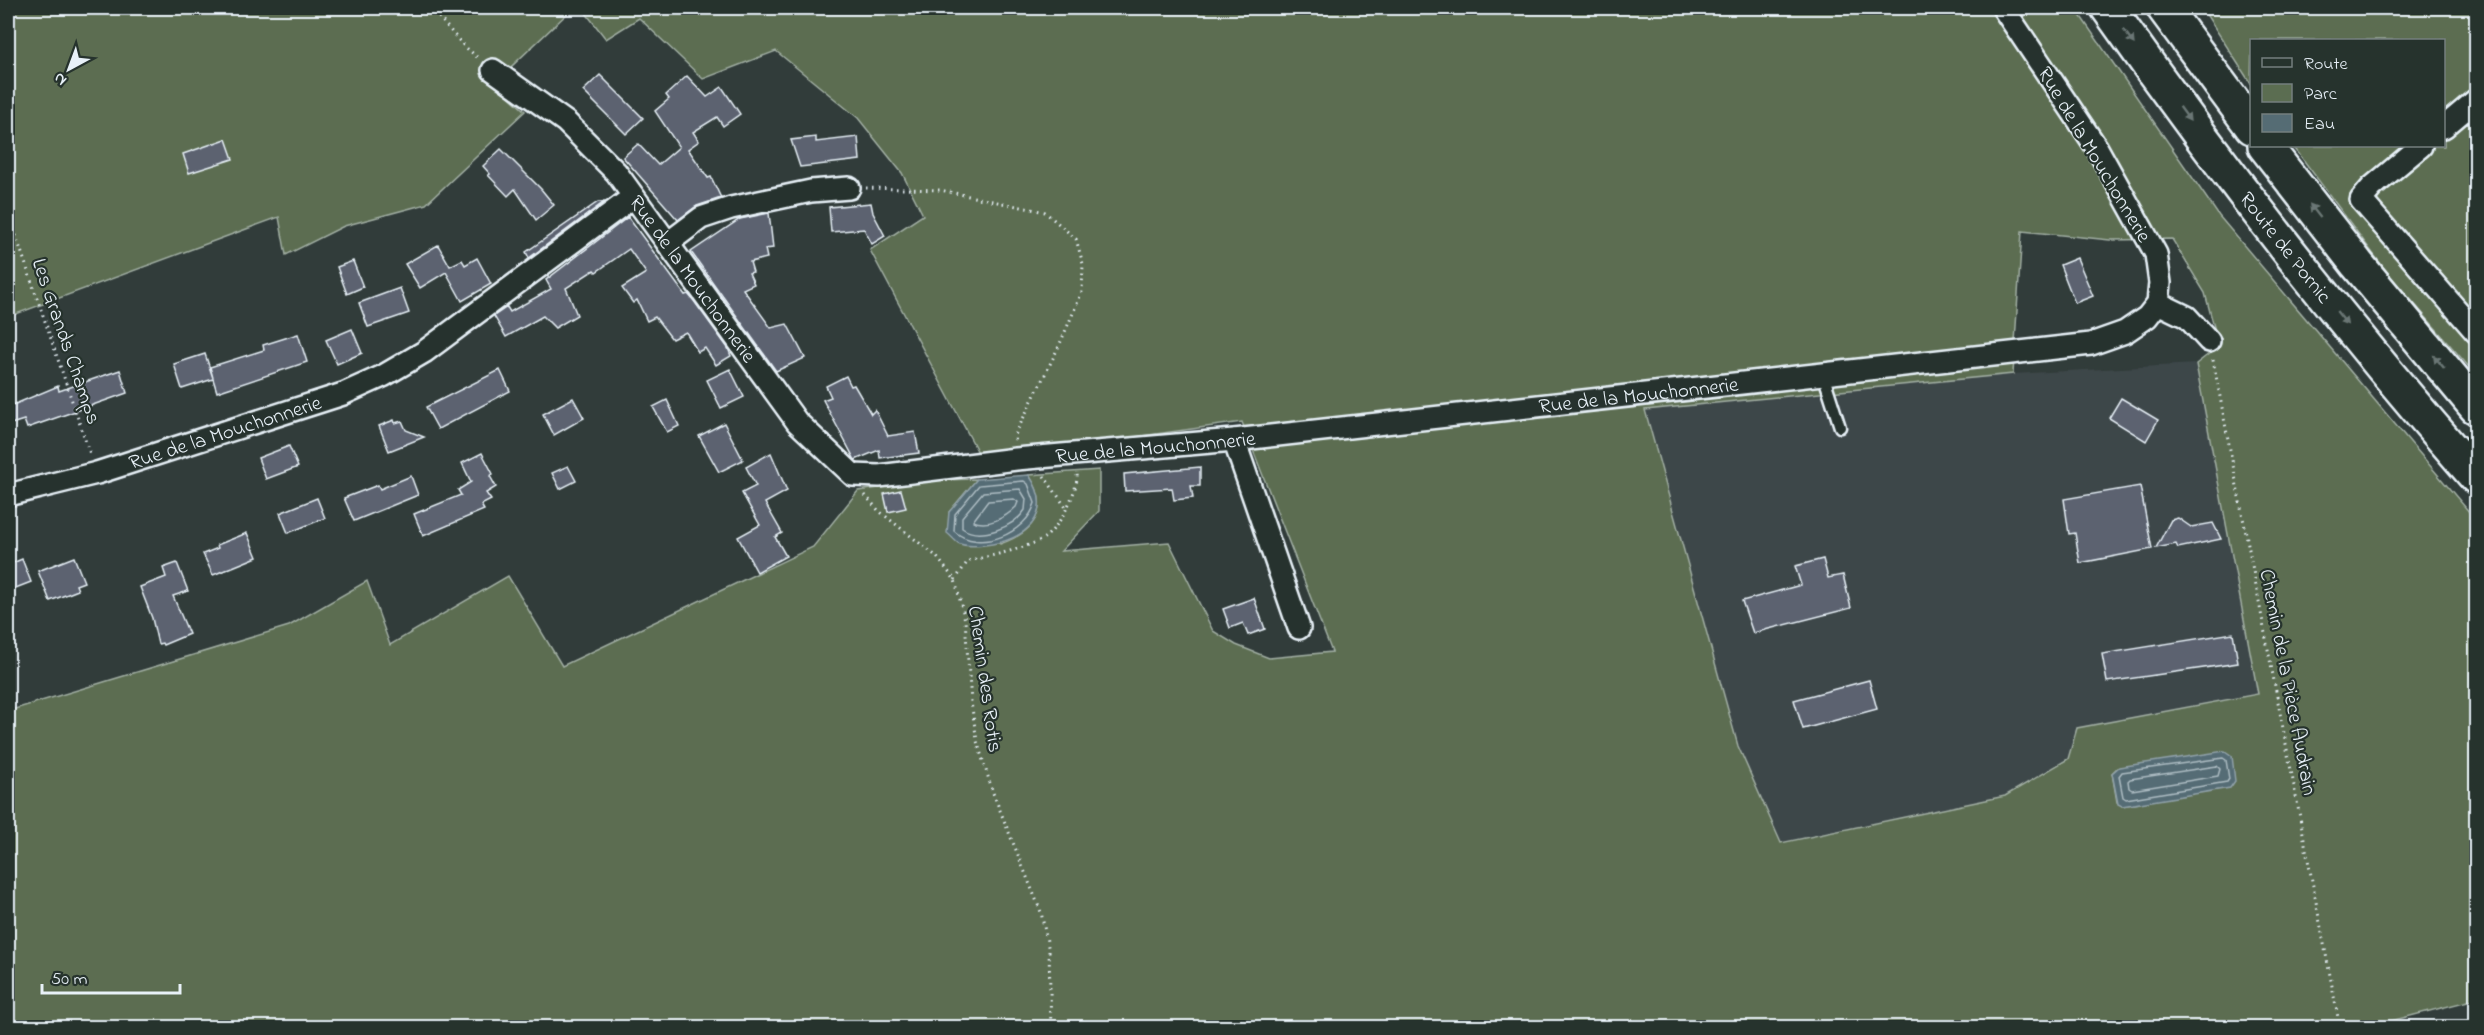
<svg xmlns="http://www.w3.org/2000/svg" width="2484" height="1035" font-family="'Indie Flower',sans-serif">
<rect width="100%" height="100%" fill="#313c3a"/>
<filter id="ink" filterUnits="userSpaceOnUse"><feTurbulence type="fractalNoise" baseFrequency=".0167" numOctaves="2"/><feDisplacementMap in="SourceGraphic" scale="12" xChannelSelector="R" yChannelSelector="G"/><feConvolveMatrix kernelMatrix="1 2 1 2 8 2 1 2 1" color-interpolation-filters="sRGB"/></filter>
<g filter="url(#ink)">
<polygon fill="#3e474a" points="2196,364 2258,694 2077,728 2068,759 2005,796 1781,843 1738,746 1645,409 2013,374"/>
<g fill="#5b6d51" stroke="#a2afa4" stroke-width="1.5" fill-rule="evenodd">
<polygon points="8,8 573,8 494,83 525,111 426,204 344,226 286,255 279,217 8,317"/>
<path d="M582,8H2075L2219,216L2476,520V999L2364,1028L8,1027V711L289,626L367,581L390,645L508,576L562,666L813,547L858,491L934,480L977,479L949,512L1000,544C1035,532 1051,508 1029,475L1099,470V511L1061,551L1169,542L1213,631L1236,645L1269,658L1332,652L1242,422L981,458L870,250L923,215L902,173L858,118L776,51L703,79L639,18L606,39ZM2022,231L2110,240L2172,239L2205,293L2219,346L2196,364L2258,694L2077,728L2068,759L2005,796L1781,843L1738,746L1645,410L2013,374ZM2117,768L2139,803L2122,806L2117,802L2112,773Z"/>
<polygon points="2202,8 2476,8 2476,375 2386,271 2293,146 2444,146 2444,40 2252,40 2251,84"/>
</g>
<g fill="#556c74" stroke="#90a1a9" stroke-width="1.5">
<path d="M1029,475C1056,515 1025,541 985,545C977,546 965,547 958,543C954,540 951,536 947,533L949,512L977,479Z"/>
<polygon points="2225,751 2232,756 2235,781 2230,788 2122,806 2118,804 2112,773 2119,767"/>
</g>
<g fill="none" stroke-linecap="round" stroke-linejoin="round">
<g stroke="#adbcc3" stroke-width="1.5">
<path d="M1024,481L1028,484L1035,503C1027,533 979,554 954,531L955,514L979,485Z"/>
<path d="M1020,489L1026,499L1025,510C1014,527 980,541 962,528V517L983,492Z"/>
<path d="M1014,499L1018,502L1016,507C1005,518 988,527 973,521L988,501Z"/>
<polygon points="2223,758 2226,760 2229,779 2227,782 2126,799 2123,797 2119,776 2122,772"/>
<polygon points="2217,766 2220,769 2218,776 2132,790 2129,788 2128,781 2130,779"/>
</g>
</g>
<g fill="#5b6270" stroke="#e8f1f8" stroke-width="1.5">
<polygon points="600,75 643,118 626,134 583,91"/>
<polygon points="687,76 707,97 722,87 740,114 723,126 717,117 693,132 699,141 688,149 708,178 711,177 721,198 697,206 678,220 623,157 638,144 658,165 679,147 655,111 669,99 666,95"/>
<polygon points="816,137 816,142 858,137 860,160 800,167 791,140"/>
<polygon points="226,139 233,159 189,173 183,154"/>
<polygon points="501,149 541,189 554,205 536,220 515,189 508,196 488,175 490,174 483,166"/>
<polygon points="598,202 604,202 529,258 526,252"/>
<polygon points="871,203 873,213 885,236 872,244 864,229 831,232 829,207"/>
<polygon points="769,213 773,248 765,249 767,258 750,262 753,272 749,273 754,284 743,289 771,328 787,324 805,358 776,371 691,252 740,219"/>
<polygon points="628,217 685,295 688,294 694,301 728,348 731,356 716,365 705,348 698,352 686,332 672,339 655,317 647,321 637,300 633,303 622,288 646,273 629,249 596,272 594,270 566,288 577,315 555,328 543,316 506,337 494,316 507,307 510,312 551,289 546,280"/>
<polygon points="438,245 450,266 462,260 465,265 477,258 491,284 462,301 446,272 420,288 405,264"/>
<polygon points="2077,258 2093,296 2075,303 2060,265"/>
<polygon points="353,261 363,287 347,294 337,267"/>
<polygon points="400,288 409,313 368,327 359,303"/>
<polygon points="352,329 362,353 337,364 326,340"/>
<polygon points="298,334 307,362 217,392 213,379 182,389 174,364 205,354 213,378 210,367 264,350 263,345"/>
<polygon points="730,369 744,397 721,408 707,380"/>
<polygon points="120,370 127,393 27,428 24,420 8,425 8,407 58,386 59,391"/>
<polygon points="500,370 510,391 438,429 426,407"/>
<polygon points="846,376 851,386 854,385 871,414 875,410 888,436 915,432 919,453 880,458 879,450 855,460 823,400 831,397 826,386"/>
<polygon points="573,398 584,418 554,435 543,414"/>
<polygon points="2121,398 2158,420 2146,441 2109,418"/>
<polygon points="667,400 679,426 667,432 653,407"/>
<polygon points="394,420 395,423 402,421 406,430 424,437 389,451 379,426"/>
<polygon points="724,423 743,460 719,472 699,436"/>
<polygon points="289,446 298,467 266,479 258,458"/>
<polygon points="482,453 493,474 490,476 496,487 486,493 491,500 481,505 484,510 423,536 414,514 461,495 458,490 471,482 462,463"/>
<polygon points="771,453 787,491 765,503 782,533 775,537 786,556 757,572 738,537 760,525 742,493 756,486 746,467"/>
<polygon points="568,466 576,481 560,489 552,473"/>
<polygon points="1200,467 1200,486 1191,486 1193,498 1174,500 1172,488 1125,491 1124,474"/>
<polygon points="411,476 418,495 354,521 344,498 378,485 380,489"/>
<polygon points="2140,486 2152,549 2080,563 2075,533 2069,534 2064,499"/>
<polygon points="901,490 906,508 888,512 884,494"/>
<polygon points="317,498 325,518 288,533 280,513"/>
<polygon points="2178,518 2191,527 2213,523 2221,539 2178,548 2176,544 2156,548 2171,520"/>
<polygon points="247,533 257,557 213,575 203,554 218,548 217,545"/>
<polygon points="74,557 84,582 76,585 78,590 50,601 38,571"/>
<polygon points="22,559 31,582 8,591 8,565"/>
<polygon points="1823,559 1828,578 1843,575 1851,608 1753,633 1742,601 1801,585 1795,566"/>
<polygon points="177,563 188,591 173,596 189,634 163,645 162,643 158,644 152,618 140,587 166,577 163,568"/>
<polygon points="1254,598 1265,629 1248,635 1243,623 1230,628 1223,609"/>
<polygon points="2233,633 2238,663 2107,682 2102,654"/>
<polygon points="1869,680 1877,709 1803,729 1794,700"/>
</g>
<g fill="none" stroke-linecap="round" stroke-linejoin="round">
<defs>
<polyline id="service" points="1823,374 1840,427"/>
<g id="minor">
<path id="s1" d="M493,70L566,122L616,172L797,422L853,475L879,476L1016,459L1234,440L2091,344L2125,332L2147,317L2158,303L2160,283L2156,254L2097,148L2003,8"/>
<polyline points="2444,127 2476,100"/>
<polyline points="2421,146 2372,187 2361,200 2476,332"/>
<polyline points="668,243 701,218 731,208 811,191 849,188"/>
<polyline points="2158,303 2187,317 2209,341"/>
<polyline points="1234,440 1299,628"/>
<path id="s2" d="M8,495L97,473L343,394L383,376L424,352L633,197"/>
</g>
<g id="trunk">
<path id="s3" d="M2108,8C2222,170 2345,327 2476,477"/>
<polyline points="2164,8 2252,127"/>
<polyline points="2265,146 2357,264 2476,407"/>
</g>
</defs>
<use href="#service" stroke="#e8f1f8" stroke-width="15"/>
<use href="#minor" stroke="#e8f1f8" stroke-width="26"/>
<use href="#trunk" stroke="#e8f1f8" stroke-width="38"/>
<g stroke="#e8f1f8" stroke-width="3" stroke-dasharray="1.5 4.5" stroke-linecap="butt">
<polyline points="431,8 462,44 478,58"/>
<polyline points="866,188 940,190 1045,212 1076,239 1083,264 1082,292 1059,346 1015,435 1015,441"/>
<polyline points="10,218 90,454"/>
<polyline points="2213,360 2340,1028"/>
<polyline points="1044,476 1067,509"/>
<polyline points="865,495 879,511 936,556 955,580 965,620 971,702 977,741 993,793 1041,912 1049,951 1051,1028"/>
<path d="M955,580L968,561C986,557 1029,548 1044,538C1059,528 1079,490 1077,473"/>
</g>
<use href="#service" stroke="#26332d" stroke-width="10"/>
<use href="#minor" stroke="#26332d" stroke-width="21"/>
<use href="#trunk" stroke="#26332d" stroke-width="33"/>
</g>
<defs><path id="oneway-solid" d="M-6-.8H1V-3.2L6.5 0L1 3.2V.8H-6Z" transform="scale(1.5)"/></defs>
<g fill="#6a7674">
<use href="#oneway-solid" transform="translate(2129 37) rotate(54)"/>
<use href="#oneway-solid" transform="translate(2185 114) rotate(54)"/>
<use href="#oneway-solid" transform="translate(2315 211) rotate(-128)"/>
<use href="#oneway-solid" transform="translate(2342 318) rotate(51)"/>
<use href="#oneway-solid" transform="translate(2439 362) rotate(-130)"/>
</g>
</g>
<g text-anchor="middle" stroke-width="4.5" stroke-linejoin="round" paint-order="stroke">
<g font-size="21" fill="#e8f1f8" stroke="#26332d">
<text transform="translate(2095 154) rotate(59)" y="7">Rue de la Mouchonnerie</text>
<text dy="7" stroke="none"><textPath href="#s3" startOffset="298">Route de Pornic</textPath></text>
<text dy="7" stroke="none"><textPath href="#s1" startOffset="292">Rue de la Mouchonnerie</textPath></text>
<text transform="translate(67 341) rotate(71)" y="7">Les Grands Champs</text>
<text dy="7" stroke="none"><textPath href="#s1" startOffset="1336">Rue de la Mouchonnerie</textPath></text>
<text dy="7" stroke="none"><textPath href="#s2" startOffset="226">Rue de la Mouchonnerie</textPath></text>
<text dy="7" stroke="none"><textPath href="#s1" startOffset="850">Rue de la Mouchonnerie</textPath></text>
<text transform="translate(986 679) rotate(82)" y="7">Chemin des Rotis</text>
<text transform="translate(2289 682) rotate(79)" y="7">Chemin de la Pièce Audrain</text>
</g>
</g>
<rect width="2484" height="1035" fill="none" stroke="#26332d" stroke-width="30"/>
<rect x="15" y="15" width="2454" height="1005" fill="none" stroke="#e8f1f8" stroke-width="2" filter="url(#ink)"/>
<rect x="2250" y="39" width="195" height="108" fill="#26332d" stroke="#747f7e" stroke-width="1.5"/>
<rect x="2262" y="58" width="30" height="9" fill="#26332d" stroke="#747f7e" stroke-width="1.5"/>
<text x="2304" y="69" font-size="18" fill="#e8f1f8">Route</text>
<rect x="2262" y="84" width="30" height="18" fill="#5b6d51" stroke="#747f7e" stroke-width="1.5"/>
<text x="2304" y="99" font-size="18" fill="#e8f1f8">Parc</text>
<rect x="2262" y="114" width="30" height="18" fill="#556c74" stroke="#747f7e" stroke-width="1.5"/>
<text x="2304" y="129" font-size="18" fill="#e8f1f8">Eau</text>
<g transform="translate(69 69) rotate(221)" stroke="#26332d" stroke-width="4.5" paint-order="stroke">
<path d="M0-4.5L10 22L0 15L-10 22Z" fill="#e8f1f8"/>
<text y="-9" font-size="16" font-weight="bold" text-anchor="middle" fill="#e8f1f8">N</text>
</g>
<path d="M42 984v9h138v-9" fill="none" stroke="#e8f1f8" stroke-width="3"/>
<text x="51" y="984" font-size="18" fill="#e8f1f8" stroke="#26332d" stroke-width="4.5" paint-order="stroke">50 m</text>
</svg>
